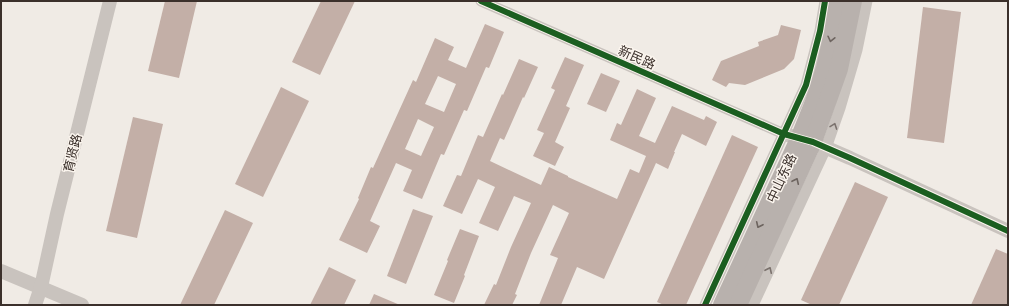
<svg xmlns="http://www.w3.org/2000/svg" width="1009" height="306" font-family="Quicksand,'Noto Sans SC',sans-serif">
<rect width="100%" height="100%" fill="#f0ebe5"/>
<g fill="#c3afa7" fill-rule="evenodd">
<polygon points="165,1 197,1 179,78 148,71"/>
<polygon points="321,1 355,1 320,75 292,62"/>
<polygon points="923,7 961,12 944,143 907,138"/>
<path d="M485,24L504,32L489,68L486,67L467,111L464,110L444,155L441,154L422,199L403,191L412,170L396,163L370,221L380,226L367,253L339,240L359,199L358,198L371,167L373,168L413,80L416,82L435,38L454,47L448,60L466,68ZM438,76L456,84L444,112L425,104ZM418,119L434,127L421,156L405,149Z"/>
<polygon points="781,25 801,30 794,59 784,69 745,85 729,83 726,87 712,80 721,61 759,46 758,42 778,35"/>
<polygon points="565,57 584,65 566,106 570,108 555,142 564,147 555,166 533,156 544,133 537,130 555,90 551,88"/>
<polygon points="519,59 538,67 524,98 523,97 504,140 500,138 490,161 541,185 549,167 568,176 568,177 617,199 630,169 639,173 646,156 610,140 617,123 621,125 637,89 656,98 639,136 655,143 672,106 704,120 706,116 717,122 706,146 682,134 674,152 675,152 668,169 656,163 604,279 577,267 561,305 539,305 558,258 550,255 569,213 553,205 531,253 515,294 517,295 512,305 484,305 494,284 496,285 511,247 531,203 514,196 498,231 479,223 495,187 478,179 462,214 443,206 457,175 461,176 478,135 483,137 502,94 503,95"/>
<polygon points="601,73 620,81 606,112 587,104"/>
<polygon points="281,87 309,101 263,197 235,184"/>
<polygon points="133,117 163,124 137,238 106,231"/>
<polygon points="732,135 758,147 686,305 664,305 657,302"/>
<polygon points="855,182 888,197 839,305 812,305 801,300"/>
<polygon points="413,209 433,216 406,284 387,276"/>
<polygon points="225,210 253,223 214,305 180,305"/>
<polygon points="460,229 479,236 464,275 465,276 454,303 434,295 448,261 447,260"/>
<polygon points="996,249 1008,254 1008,305 971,305"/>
<polygon points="329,267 356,280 344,305 310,305"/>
<polygon points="374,294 400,305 369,305"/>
</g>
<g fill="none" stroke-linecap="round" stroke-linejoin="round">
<g stroke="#c9c3be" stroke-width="11">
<polyline points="481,1 784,134"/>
<polyline points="705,305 806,85 820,31 825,1"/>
<polyline points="753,305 826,148 840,108 857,50 867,1"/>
</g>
<g stroke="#c9c3be" stroke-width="14">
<polyline points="784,134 813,142 850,158 1008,231"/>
<polyline points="1,271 82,305"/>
<polyline points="35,305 41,287 57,214 110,1"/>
</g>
<g stroke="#b8b1ad" stroke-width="18">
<polyline points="722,305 799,139 814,102 825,68 833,33 838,1"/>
<polyline points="738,305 813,142 839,69 853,1"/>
</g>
<defs>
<g id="cycleway">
<polyline points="481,1 784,134 813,142 850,158 1008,231"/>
<polyline points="705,305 806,85 820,31 825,1"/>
</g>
</defs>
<use href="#cycleway" stroke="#fbf5ee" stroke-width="8"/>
<use href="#cycleway" stroke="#1b5e20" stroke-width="6"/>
</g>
<defs><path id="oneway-chevron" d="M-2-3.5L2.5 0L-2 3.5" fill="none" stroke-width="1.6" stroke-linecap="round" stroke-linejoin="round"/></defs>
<g stroke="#6d645f">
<use href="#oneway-chevron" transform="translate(831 39) rotate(103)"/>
<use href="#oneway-chevron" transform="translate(796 181) rotate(-65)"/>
<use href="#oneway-chevron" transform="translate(759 225) rotate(115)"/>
</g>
<g stroke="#7b726d">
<use href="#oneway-chevron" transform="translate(834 126) rotate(-70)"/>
<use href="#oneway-chevron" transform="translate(769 270) rotate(-65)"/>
</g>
<g text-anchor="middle" stroke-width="3" stroke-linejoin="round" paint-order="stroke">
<g font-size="13" fill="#3b302b" stroke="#fbf5ee">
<text transform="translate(637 57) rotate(24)" y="5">新民路</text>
<text transform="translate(72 153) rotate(-76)" y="5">育贤路</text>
<text transform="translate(781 178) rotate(-65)" y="5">中山东路</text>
</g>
</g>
<rect width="1009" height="306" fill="none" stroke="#3b302b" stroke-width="4"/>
</svg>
